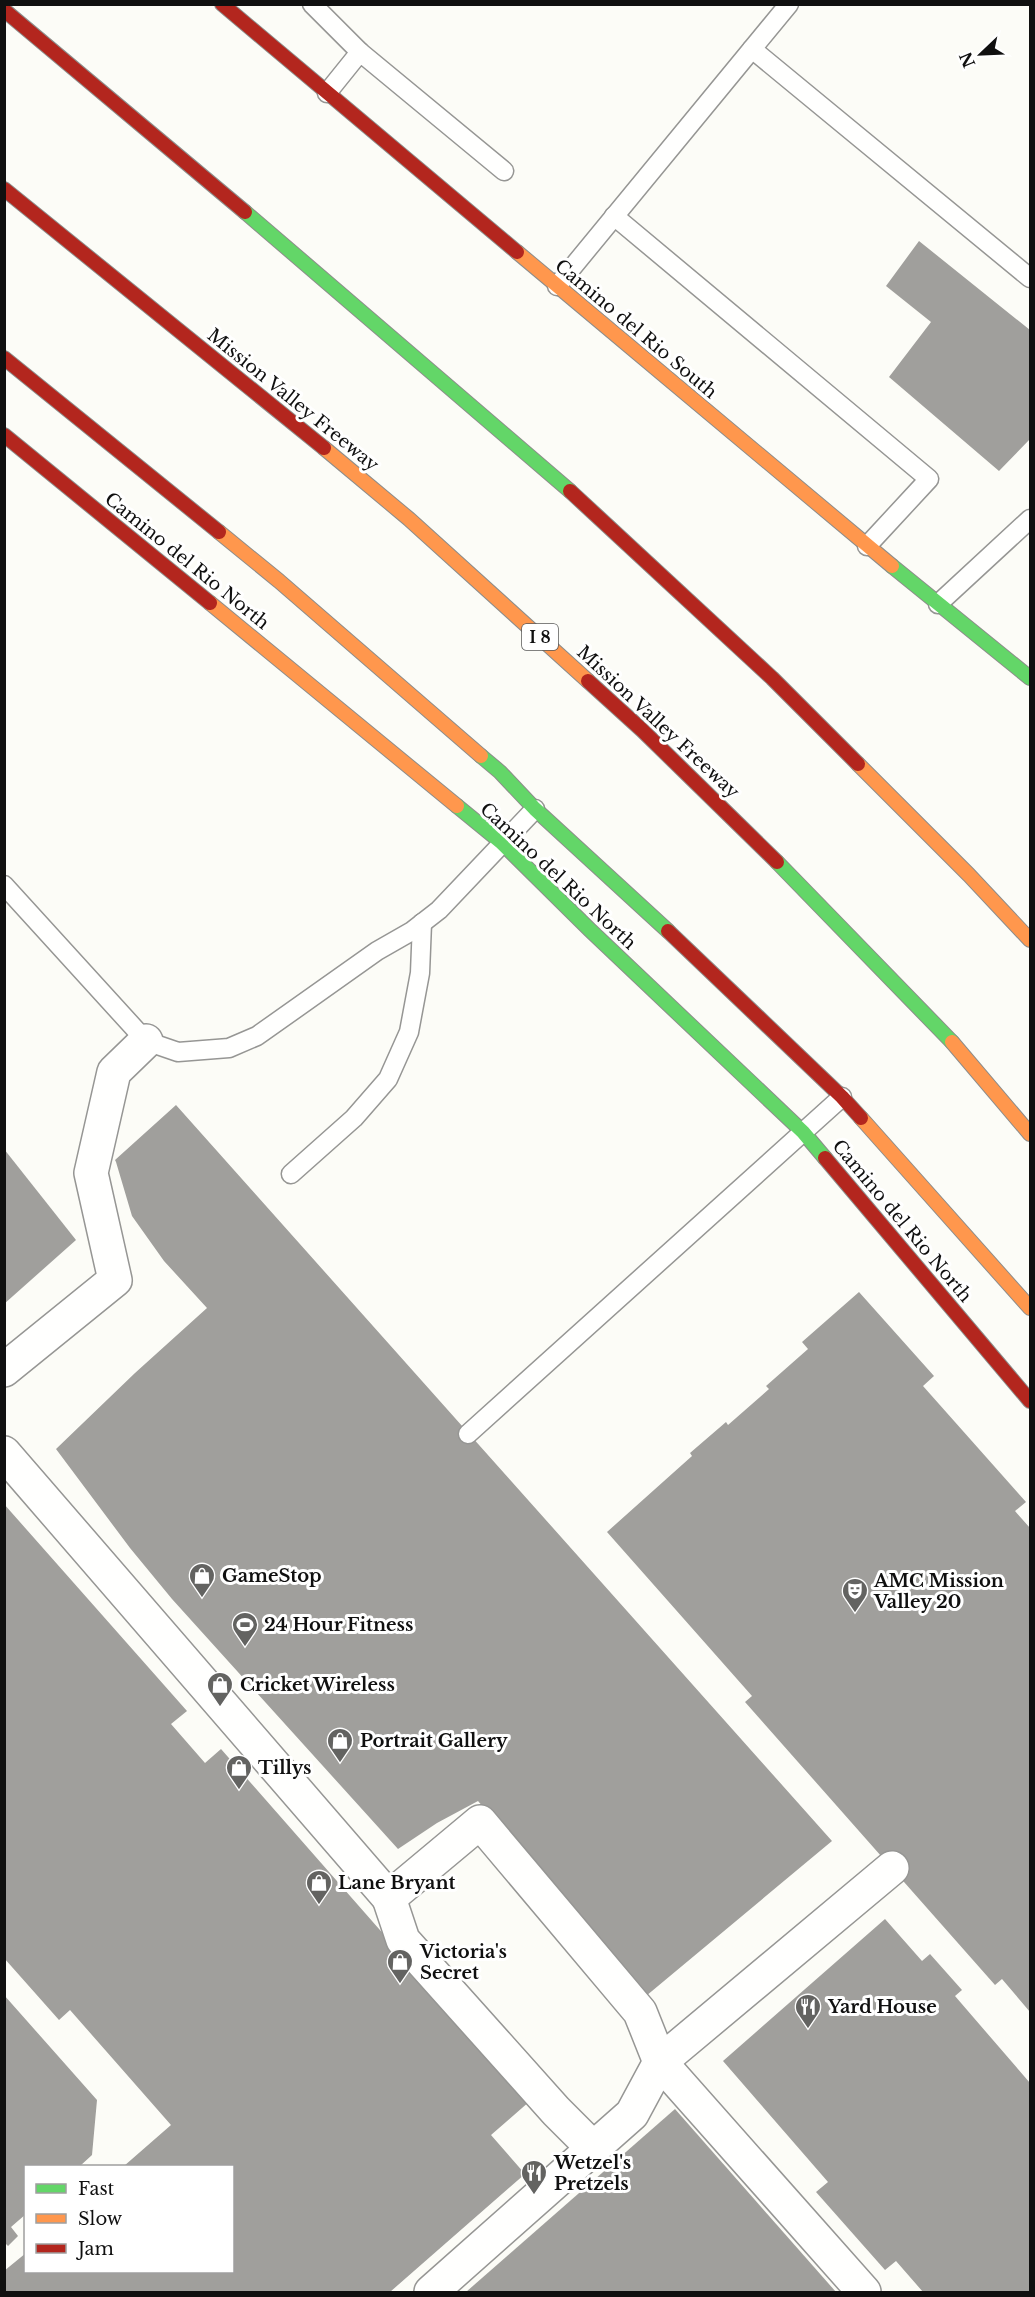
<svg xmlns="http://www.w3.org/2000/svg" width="1035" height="2297" font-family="'Libre Baskerville',serif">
<rect width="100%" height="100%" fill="#fcfcf7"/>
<g fill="#a09f9c">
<polygon points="919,241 1030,330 1030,439 999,471 889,377 931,322 886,286"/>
<polygon points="176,1105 832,1841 646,1996 478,1801 437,1823 398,1849 172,1599 130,1548 56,1449 135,1373 207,1308 164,1261 132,1216 116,1162 115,1160"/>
<polygon points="4,1149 76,1240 4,1304"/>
<polygon points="859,1292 934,1376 923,1386 1026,1502 1015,1511 1030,1528 1030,2012 1002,1979 995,1985 745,1702 752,1696 607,1532 692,1456 690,1453 726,1422 728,1425 769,1389 766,1386 808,1349 802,1342"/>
<polygon points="4,1504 187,1711 171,1724 205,1763 221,1749 530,2101 491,2135 525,2174 390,2292 4,2292 4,2271 26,2253 26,2272 232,2272 232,2166 124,2166 171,2125 70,2010 59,2020 4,1958"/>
<polygon points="885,1919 922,1961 930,1954 962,1990 955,1996 1030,2083 1030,2292 923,2292 896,2261 885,2270 816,2192 828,2182 723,2061"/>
<polygon points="4,1995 97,2100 92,2155 80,2166 26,2166 26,2214 11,2227 18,2236 8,2246 4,2242"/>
<polygon points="675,2109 836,2292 466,2292"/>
</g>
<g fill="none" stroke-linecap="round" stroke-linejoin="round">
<defs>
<g id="lane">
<polyline points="312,4 360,52"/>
<polyline points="752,49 1030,278"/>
<polyline points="327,93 360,52 504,171"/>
<polyline points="614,216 929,479 867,546"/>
<polyline points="557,286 789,4"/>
<polyline points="938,604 1030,519"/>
<polyline points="4,885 146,1041 178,1052 229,1048 257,1036 377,951 412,931 439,910 535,809"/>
<polyline points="291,1174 354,1118 388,1079 409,1032 420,973 422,923"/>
<polyline points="468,1434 842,1097"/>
</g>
<g id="street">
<polyline points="4,1370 115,1280 91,1173 114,1072 146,1041"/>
<polyline points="4,1453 389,1898 480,1822 640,2012 660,2062 864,2292"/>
<polyline points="389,1898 403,1940 556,2111 593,2148"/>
<polyline points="431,2292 632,2114 660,2062 892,1868"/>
</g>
<g id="fast">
<polyline points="245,212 570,491"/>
<polyline points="892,566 1030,678"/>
<polyline points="481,756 500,772 535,809 668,931"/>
<polyline points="457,806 501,842 590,930 803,1132 825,1158"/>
<polyline points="777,862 952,1042"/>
</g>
<g id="slow">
<polyline points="517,252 892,566"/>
<polyline points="324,448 409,519 588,681"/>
<polyline points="219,532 279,581 481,756"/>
<polyline points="210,603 457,806"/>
<polyline points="858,764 969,875 1030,940"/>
<polyline points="952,1042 1030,1134"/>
<polyline points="861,1118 1030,1308"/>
</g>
<g id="jam">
<polyline points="222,4 517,252"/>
<polyline points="4,10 245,212"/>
<polyline points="4,189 324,448"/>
<polyline points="4,358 219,532"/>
<polyline points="4,435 210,603"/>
<polyline points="570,491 772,678 858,764"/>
<polyline points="588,681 642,730 777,862"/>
<polyline points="668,931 842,1097 861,1118"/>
<polyline points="825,1158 1030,1401"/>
</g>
</defs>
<use href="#lane" stroke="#969694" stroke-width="21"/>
<use href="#street" stroke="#969694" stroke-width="36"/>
<use href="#fast" stroke="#8d8d8b" stroke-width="16"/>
<use href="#slow" stroke="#8d8d8b" stroke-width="16"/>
<use href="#jam" stroke="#8d8d8b" stroke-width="16"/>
<use href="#lane" stroke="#fffffe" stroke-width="18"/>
<use href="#street" stroke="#fffffe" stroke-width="33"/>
<use href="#fast" stroke="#63d668" stroke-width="14"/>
<use href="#slow" stroke="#ff974d" stroke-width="14"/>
<use href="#jam" stroke="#b3261e" stroke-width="14"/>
</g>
<defs>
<symbol id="shop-pin" viewBox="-11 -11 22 30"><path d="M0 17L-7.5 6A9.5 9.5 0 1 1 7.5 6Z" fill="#636361" stroke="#fff"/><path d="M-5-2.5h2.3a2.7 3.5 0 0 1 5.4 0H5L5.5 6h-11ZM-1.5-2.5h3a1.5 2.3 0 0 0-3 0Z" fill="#fff"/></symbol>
<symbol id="theatre-pin" viewBox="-11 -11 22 30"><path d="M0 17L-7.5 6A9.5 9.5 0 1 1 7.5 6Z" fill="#636361" stroke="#fff"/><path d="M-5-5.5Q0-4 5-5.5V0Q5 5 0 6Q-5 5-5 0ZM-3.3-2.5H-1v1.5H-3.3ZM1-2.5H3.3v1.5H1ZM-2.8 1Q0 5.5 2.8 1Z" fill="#fff"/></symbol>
<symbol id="stadium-pin" viewBox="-11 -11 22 30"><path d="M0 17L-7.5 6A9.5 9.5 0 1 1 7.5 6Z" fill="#636361" stroke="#fff"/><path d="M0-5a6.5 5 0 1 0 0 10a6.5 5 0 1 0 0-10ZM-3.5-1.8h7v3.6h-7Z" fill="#fff"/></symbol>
<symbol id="restaurant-pin" viewBox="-11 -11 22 30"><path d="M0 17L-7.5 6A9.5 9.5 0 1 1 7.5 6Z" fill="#636361" stroke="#fff"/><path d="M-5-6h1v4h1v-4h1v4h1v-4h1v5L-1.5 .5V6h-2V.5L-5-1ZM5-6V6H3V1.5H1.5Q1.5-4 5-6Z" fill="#fff"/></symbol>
</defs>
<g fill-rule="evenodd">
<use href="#shop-pin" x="187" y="1561" width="30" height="40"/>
<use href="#theatre-pin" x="840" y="1576" width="30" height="40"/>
<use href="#stadium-pin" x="230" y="1610" width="30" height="40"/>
<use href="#shop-pin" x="205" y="1670" width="30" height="40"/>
<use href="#shop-pin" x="325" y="1726" width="30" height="40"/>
<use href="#shop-pin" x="224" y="1753" width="30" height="40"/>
<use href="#shop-pin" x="304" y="1868" width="30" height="40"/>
<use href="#shop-pin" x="385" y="1947" width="30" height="40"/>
<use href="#restaurant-pin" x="793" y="1992" width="30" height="40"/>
<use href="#restaurant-pin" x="519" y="2158" width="30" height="40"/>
</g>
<g text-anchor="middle" stroke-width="6" stroke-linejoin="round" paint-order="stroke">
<rect fill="#fff" stroke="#585858" stroke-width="1.5" x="522" y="624" width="36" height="26" rx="4.5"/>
<g font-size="16" font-weight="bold" fill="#101010">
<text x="540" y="643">I 8</text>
</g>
<g font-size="18" fill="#101010" stroke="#fff">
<text transform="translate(636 329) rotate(40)" y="6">Camino del Rio South</text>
<text transform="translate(293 400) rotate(39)" y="6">Mission Valley Freeway</text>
<text transform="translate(187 561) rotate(39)" y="6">Camino del Rio North</text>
<text transform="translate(658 722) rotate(43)" y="6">Mission Valley Freeway</text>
<text transform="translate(558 876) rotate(43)" y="6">Camino del Rio North</text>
<text transform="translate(902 1221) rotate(50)" y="6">Camino del Rio North</text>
</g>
<g font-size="18" font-weight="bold" fill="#101010" stroke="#fff" text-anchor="start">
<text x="222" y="1582">GameStop</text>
<text x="874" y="1587">AMC Mission<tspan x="874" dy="21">Valley 20</tspan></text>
<text x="264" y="1631">24 Hour Fitness</text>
<text x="240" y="1691">Cricket Wireless</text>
<text x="360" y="1747">Portrait Gallery</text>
<text x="258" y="1774">Tillys</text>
<text x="338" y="1889">Lane Bryant</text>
<text x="420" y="1958">Victoria's<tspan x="420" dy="21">Secret</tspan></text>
<text x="828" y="2013">Yard House</text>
<text x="554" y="2169">Wetzel's<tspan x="554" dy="21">Pretzels</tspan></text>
</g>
</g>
<rect width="1035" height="2297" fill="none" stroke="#101010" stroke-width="12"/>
<rect x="24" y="2165" width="210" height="108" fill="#ffffff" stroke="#9f9f9f" stroke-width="1.5"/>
<rect x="36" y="2184" width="30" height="9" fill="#63d668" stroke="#9f9f9f" stroke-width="1.5"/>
<text x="78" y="2195" font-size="18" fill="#101010">Fast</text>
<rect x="36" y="2214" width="30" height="9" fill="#ff974d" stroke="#9f9f9f" stroke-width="1.5"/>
<text x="78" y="2225" font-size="18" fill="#101010">Slow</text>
<rect x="36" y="2244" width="30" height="9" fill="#b3261e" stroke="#9f9f9f" stroke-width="1.5"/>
<text x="78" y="2255" font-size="18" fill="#101010">Jam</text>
<g transform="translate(981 54) rotate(247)" stroke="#ffffff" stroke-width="4.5" paint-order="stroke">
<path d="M0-4.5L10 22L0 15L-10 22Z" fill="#101010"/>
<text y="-9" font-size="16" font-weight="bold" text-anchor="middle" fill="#101010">N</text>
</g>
</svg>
